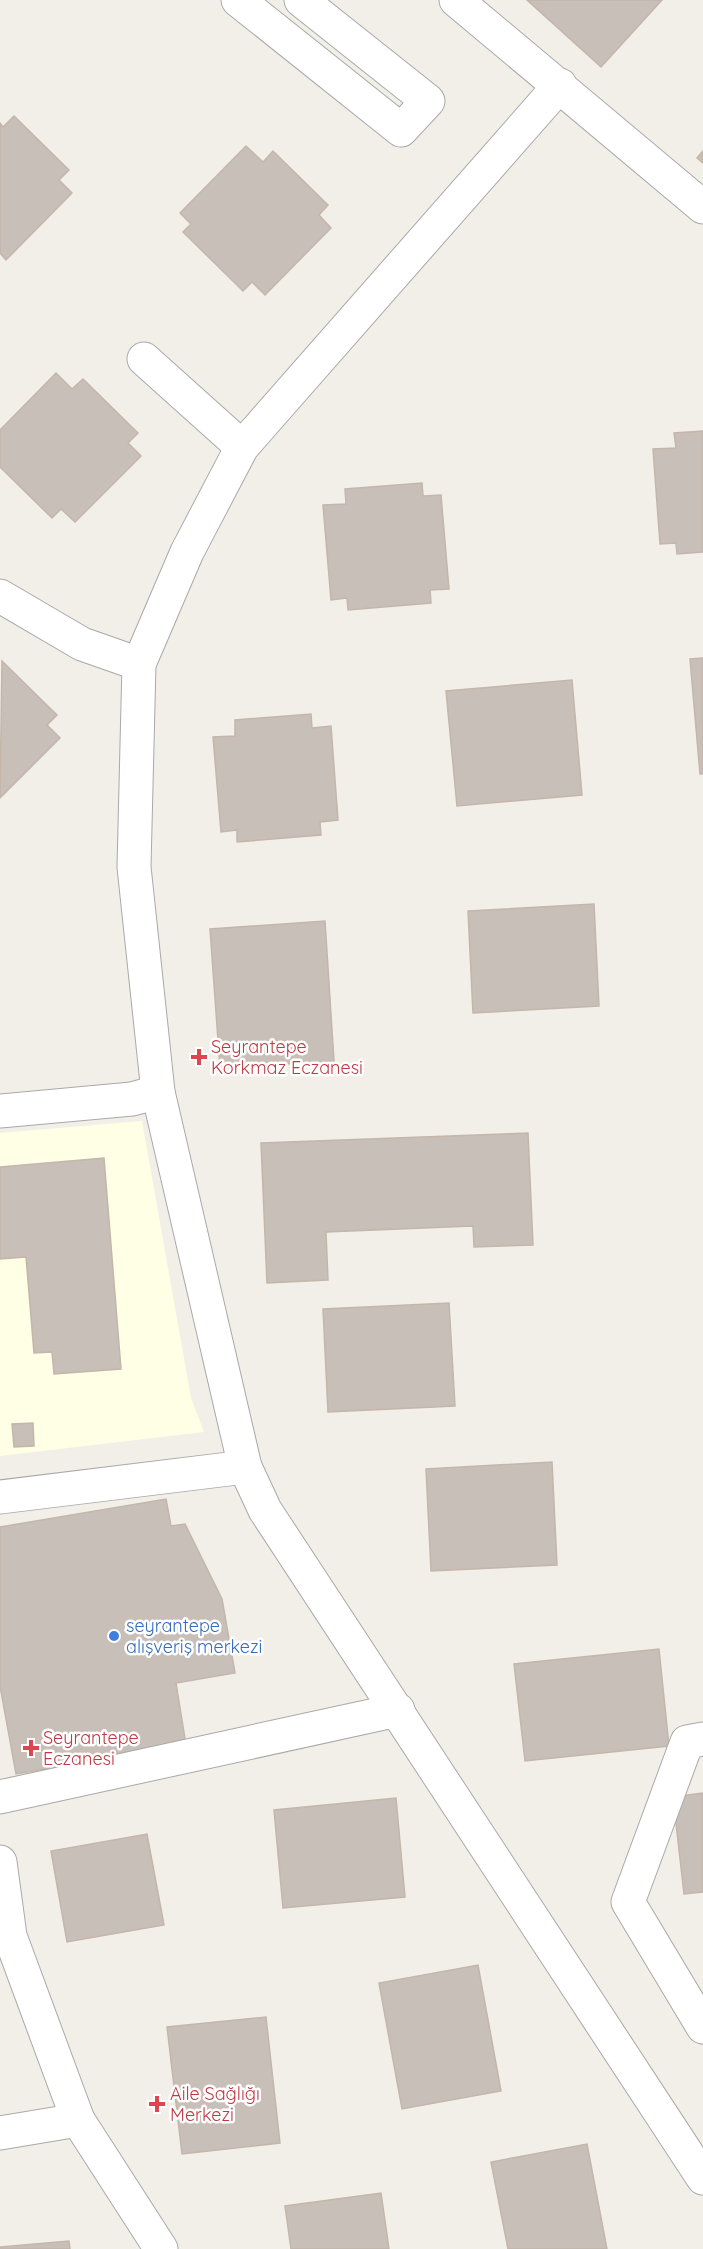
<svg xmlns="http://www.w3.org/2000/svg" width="703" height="2249" font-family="Quicksand,sans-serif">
<rect width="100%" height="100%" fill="#f2efe9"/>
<polygon fill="#ffffe5" points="142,1121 191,1398 204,1432 0,1456 0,1133"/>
<g fill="#c7bfb8" stroke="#c4b6ab" stroke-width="1.5">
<polygon points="527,0 662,0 601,67"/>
<polygon points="14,116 69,170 59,180 72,193 6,260 0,253 0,123 3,127"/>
<polygon points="246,146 263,162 273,151 328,205 319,215 331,228 265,295 252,282 243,291 183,232 191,224 180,213"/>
<polygon points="703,151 703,163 697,158"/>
<polygon points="56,373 72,389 83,379 138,433 128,443 141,456 75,522 61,509 52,518 0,467 0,430"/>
<polygon points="703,431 703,552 677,554 676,543 660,544 653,449 676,448 674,433"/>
<polygon points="422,483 423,496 441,495 449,589 430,590 431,603 348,610 347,598 331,600 323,505 346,504 345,489"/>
<polygon points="703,658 703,774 700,774 690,659"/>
<polygon points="2,661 57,715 47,725 60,738 0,798"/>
<polygon points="572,680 582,795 457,806 446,691"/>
<polygon points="311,714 312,728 331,726 338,820 320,822 321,835 237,842 237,830 221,832 213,737 235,736 235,720"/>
<polygon points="594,904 599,1006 473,1013 468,911"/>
<polygon points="325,921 334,1061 220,1068 210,929"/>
<polygon points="528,1133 533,1245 474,1247 473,1226 326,1232 328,1280 267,1283 261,1143"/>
<polygon points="104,1158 121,1369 54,1374 52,1352 34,1353 26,1257 0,1259 0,1167"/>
<polygon points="449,1303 455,1406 328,1412 323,1309"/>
<polygon points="33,1423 34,1446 14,1447 12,1424"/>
<polygon points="552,1462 557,1565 431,1571 426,1469"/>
<polygon points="166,1499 171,1526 185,1524 222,1599 235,1673 176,1683 186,1745 16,1774 0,1686 0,1527"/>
<polygon points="659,1649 669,1746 525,1761 514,1664"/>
<polygon points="703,1793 703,1892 684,1894 673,1797"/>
<polygon points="396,1798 405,1897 283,1908 274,1810"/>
<polygon points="147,1834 164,1925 67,1942 51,1851"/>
<polygon points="478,1965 501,2091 402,2109 379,1983"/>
<polygon points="266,2017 280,2143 182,2154 167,2027"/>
<polygon points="587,2144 607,2249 508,2249 491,2162"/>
<polygon points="381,2193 389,2249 291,2249 285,2206"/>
<polygon points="69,2241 70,2249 0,2249 0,2247"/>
</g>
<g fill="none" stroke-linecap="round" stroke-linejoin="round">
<defs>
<g id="minor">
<polyline points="238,0 401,130 428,101 301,0"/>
<polyline points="456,0 703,207"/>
<polyline points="144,359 242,447"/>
<polyline points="0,596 82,644 139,664"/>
<polyline points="0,1111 132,1099 158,1092"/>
<polyline points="245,1467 158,1092 134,867 139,664 187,552 242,447 560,85"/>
<polyline points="0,1497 245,1467 265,1510 703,2178"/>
<polyline points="703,1739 687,1742 628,1902 703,2027"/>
<polyline points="0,1797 398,1710"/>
<polyline points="0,1862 10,1936 78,2120 161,2249"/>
<polyline points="0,2133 78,2120"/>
</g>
</defs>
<use href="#minor" stroke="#a9a9a9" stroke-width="35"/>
<use href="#minor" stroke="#fff" stroke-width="33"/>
</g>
<g fill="#e0444e" stroke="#fff" stroke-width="2">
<path d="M196 1048h6v6h6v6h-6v6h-6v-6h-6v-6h6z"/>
<path d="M28 1739h6v6h6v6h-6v6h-6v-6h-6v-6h6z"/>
<path d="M154 2095h6v6h6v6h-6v6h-6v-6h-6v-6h6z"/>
</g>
<circle fill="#3f7fe0" stroke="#fff" stroke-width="2" cx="114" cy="1636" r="6"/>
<g text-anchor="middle" stroke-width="5" stroke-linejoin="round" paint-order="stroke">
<g font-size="18" fill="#be3a42" stroke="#fff" text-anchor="start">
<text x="211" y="1053">Seyrantepe<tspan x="211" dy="21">Korkmaz Eczanesi</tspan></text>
<text x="43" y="1744">Seyrantepe<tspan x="43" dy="21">Eczanesi</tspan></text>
<text x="170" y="2100">Aile Sağlığı<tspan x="170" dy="21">Merkezi</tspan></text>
</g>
<g font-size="18" fill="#366cbe" stroke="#fff" text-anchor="start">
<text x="126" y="1632">seyrantepe<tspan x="126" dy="21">alışveriş merkezi</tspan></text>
</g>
</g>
</svg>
